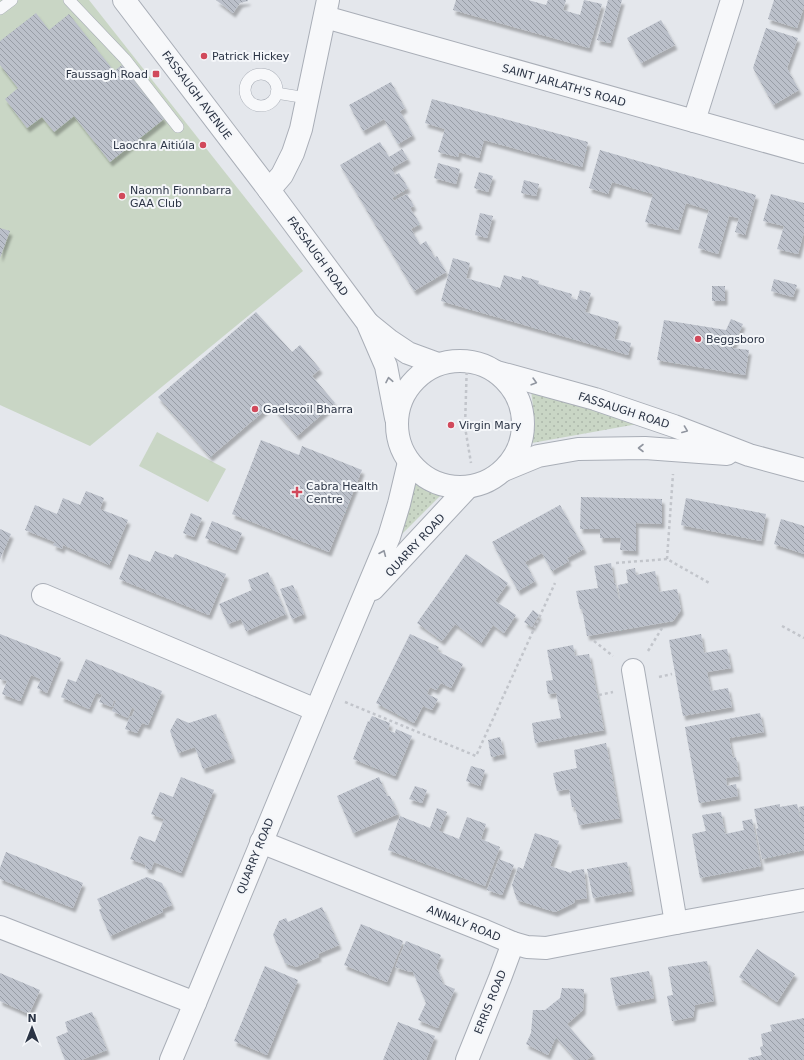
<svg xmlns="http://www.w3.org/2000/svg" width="804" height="1060" font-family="'DejaVu Sans',sans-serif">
<defs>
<pattern id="grass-dots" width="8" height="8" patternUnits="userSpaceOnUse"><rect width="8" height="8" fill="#c9d6c5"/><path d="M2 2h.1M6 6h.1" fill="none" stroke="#adb8ab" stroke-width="1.8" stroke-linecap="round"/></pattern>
<pattern id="building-back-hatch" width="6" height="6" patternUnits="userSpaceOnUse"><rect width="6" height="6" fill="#bbc0ca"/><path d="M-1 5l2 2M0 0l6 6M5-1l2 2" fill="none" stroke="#989da6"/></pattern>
<filter id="shadow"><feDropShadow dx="2.5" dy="4.5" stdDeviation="1" flood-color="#0004"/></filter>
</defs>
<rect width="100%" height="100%" fill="#e4e7ec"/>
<g fill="url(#grass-dots)">
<polygon points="531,390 643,423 532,443 535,423"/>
<polygon points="416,479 441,495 400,536"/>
</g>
<g fill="#c9d6c5">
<polygon points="0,0 89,0 303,271 90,446 0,405"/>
<polygon points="157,432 226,469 208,502 139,466"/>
</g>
<g fill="url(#building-back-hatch)" filter="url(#shadow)">
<polygon points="216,0 248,0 248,1 240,3 233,13"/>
<polygon points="456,0 528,0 546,5 548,0 566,0 563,10 580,15 584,0 602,4 589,48 453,10"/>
<polygon points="608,0 622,0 610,43 597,40"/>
<polygon points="774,0 804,0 804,7 797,28 768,19"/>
<polygon points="36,13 49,30 69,14 114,71 122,65 164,119 110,162 74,116 54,132 42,117 27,128 5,99 18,88 0,65 0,41"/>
<polygon points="661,20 675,45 641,63 627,38"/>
<polygon points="766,28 798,38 787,68 799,90 773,105 753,68"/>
<polygon points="391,82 405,108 400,111 413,135 398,144 384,119 363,131 349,105"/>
<polygon points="432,99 588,142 582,167 484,140 479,158 459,152 458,157 438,152 445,129 425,123"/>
<polygon points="380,142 389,157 402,149 408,159 392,168 395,175 399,173 408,188 392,198 394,201 407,194 414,206 410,208 420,224 411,229 420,245 426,241 435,258 437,256 446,272 414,291 340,165"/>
<polygon points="600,150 756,195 745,235 735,232 739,218 729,216 718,254 698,248 709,210 686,203 678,230 645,222 653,194 612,182 608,194 589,188"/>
<polygon points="438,163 460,169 456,184 434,178"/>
<polygon points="479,172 493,176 488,192 474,188"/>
<polygon points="524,180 539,184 536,196 521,193"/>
<polygon points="771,194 804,203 804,232 798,254 777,249 784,226 763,221"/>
<polygon points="480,213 493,216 487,238 475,235"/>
<polygon points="0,228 10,231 0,258"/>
<polygon points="453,258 470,263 466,278 500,288 504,275 521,280 522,276 539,281 538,284 572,294 571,298 577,300 580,290 591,293 585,312 619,322 614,339 631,343 628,355 441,301"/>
<polygon points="774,279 797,285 793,297 771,291"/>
<rect x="712" y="286" width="13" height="15"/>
<polygon points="256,312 292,352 300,345 320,369 312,376 335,403 297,436 271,405 210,457 158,397"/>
<polygon points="731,319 743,324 732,348 749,350 745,375 657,360 664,320 726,330"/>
<polygon points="261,440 299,455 302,446 362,470 329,552 232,514"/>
<polygon points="86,491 104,498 100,509 128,520 109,565 63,545 62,549 53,545 55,542 25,530 35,505 57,514 63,498 80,505"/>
<polygon points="581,497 662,499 662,524 636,523 636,551 620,550 621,538 600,538 600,529 580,529"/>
<polygon points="686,498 766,514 761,541 681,525"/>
<polygon points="560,505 584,549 567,558 569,561 552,571 542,553 525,562 535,581 518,591 492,542"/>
<polygon points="191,513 202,518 194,537 183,533"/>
<polygon points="781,519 804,526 804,554 774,544"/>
<polygon points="212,521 242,533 235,550 205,538"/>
<polygon points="0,529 11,534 0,559"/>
<polygon points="155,551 173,558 175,554 226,574 209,615 119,579 129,554 150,562"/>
<polygon points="466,554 508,583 495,601 516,615 504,633 493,625 481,643 455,624 442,641 417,623"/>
<polygon points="611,563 614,583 615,583 619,599 620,599 618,585 628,583 626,570 635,568 636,575 655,571 659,592 677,589 681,610 673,621 587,636 582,609 580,609 576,591 598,588 594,566"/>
<polygon points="268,572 286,614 246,631 241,619 228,624 219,604 252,590 248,580"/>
<polygon points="293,585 304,614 292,619 280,589"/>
<polygon points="533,610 539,615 532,627 524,622"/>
<polygon points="0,634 61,658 47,693 37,688 41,679 31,675 20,701 2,694 7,681 0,679"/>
<polygon points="410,634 439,647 437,651 463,664 451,688 441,683 436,690 430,687 427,694 438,699 432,710 423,706 414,723 376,703"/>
<polygon points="701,634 704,653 727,649 731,668 707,672 711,691 728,688 732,707 683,716 669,640"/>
<polygon points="573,645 575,656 589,654 604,730 535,743 532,723 561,718 556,693 548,694 546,681 553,680 547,650"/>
<polygon points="86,659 162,691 148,725 142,723 137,733 125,729 130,716 132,716 135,709 132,707 128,718 112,711 116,701 114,700 112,707 99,702 102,695 96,693 89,709 61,697 68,679 76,682"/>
<polygon points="760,713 764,732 729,738 733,758 736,757 739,776 726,778 727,786 736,784 738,796 699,803 685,727"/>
<polygon points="216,714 233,758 203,769 195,747 178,753 170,731 177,718 189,723"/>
<polygon points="372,716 390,723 388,730 395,733 396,729 412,736 395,776 353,759 368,721 369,722"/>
<polygon points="500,737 504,754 491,757 488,740"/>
<polygon points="606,743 620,818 579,825 575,807 572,807 569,789 557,791 553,773 577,768 574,750"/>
<polygon points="471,766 485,770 480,786 466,781"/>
<polygon points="181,777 214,790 181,873 154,862 151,870 145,868 146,865 130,859 139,836 155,842 164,819 151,814 160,792 173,797"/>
<polygon points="379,777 387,796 390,796 398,814 353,833 337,796"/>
<polygon points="415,786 427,790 422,803 409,799"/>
<polygon points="780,804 780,807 797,804 800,818 801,818 799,807 804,806 804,850 762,859 756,829 758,828 754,809"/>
<polygon points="437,808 447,812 439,831 459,839 467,817 486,824 481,839 500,847 485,886 388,850 400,816 430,828"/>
<polygon points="721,812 725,834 744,830 742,821 752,819 761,866 700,878 692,834 706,831 702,815"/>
<polygon points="535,833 559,841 550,866 571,873 572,871 584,869 587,898 575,900 574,903 555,912 517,900 512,885 518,867 523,869"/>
<polygon points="6,852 83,883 73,908 0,879 0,868"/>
<polygon points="499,859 514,865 502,895 487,890"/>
<polygon points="627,862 632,891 593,898 587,869"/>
<polygon points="147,877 162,883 172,905 162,909 163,912 110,936 99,910 102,908 97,899"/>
<polygon points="322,907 339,945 318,954 319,957 296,967 285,963 273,935 279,921 286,918 288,922"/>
<polygon points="361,924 403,941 387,982 344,965"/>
<polygon points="406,941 441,955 436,967 440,975 443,984 455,989 438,1028 418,1020 426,1003 413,972 407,971 395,967"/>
<polygon points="757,949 795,974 777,1002 739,977"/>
<polygon points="707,961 714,1001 695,1005 693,1017 672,1021 667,996 673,995 668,967"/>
<polygon points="265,966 298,980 267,1055 234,1041"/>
<polygon points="649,971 654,998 616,1006 610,978"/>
<polygon points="0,973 40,990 29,1014 0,1001"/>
<polygon points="562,988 584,989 583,1010 567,1024 593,1055 587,1060 576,1060 556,1037 548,1055 526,1044 531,1033 533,1010 545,1010 560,998"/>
<polygon points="92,1012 107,1050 81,1060 65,1060 56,1037 68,1032 65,1022"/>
<polygon points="804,1018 804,1060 749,1060 748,1058 762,1055 760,1047 763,1046 761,1034 772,1031 770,1025"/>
<polygon points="398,1022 435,1036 426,1060 383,1060"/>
</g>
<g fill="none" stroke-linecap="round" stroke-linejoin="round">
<defs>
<g id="service">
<polyline points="69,0 125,59 178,127"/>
<polyline points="0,9 12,0"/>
<circle cx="261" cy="90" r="16"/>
<polyline points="276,93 307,98"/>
</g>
<g id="minor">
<polyline points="325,17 804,152"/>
<polyline points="694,121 732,0"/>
<polyline points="269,190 282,175 293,153 301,129 328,0"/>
<polyline points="43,595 316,710"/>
<polyline points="633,670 676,923"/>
<polyline points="261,842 485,931 513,943 527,947 546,948 676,923 804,900"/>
<polyline points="0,927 195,1003"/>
<polyline points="467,1060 500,978 513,943"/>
</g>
<g id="tertiary">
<polyline points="124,0 269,190 367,322 386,366 396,418"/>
<polyline points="369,324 390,341 408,353 438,364"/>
<circle cx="460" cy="424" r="63"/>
<polyline points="497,372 595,399 674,426 749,455 804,470"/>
<polyline points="504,470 538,456 578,449 645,448 727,454"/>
<polyline points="373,589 468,487"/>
<polyline points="171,1060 195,1003 323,694 389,537 399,504 409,462"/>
</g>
</defs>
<use href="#service" stroke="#a9aeb7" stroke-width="12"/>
<use href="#minor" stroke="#a9aeb7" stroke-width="24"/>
<use href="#tertiary" stroke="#a9aeb7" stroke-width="24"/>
<g stroke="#c2c5cb" stroke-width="2.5" stroke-dasharray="3 3" stroke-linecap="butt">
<polyline points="467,360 465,427 471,463"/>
<polyline points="667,559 673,474"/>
<polyline points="616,563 667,559 711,584"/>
<polyline points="782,626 804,638"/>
<polyline points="594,641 613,656"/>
<polyline points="648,651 662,628"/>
<polyline points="659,677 672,674"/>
<polyline points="599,695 613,692"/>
<polyline points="345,702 476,756 555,583"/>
</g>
<use href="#service" stroke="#f7f8fa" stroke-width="11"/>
<use href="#minor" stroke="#f7f8fa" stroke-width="22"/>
<use href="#tertiary" stroke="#f7f8fa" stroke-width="22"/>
</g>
<defs><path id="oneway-chevron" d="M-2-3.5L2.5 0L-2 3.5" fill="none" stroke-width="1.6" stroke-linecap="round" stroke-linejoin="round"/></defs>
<g stroke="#9196a0">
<use href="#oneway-chevron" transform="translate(389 380) rotate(-101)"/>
<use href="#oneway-chevron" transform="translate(534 382) rotate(16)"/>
<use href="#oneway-chevron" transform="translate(685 430) rotate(21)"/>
<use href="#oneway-chevron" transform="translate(641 448) rotate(-180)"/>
<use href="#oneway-chevron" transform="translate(383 553) rotate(-67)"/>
</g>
<g fill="#d1495b" stroke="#f4f6f9" stroke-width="1.5">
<circle cx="204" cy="56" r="4"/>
<rect x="152" y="70" width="8" height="8" rx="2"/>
<circle cx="203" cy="145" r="4"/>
<circle cx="122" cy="196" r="4"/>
<circle cx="698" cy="339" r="4"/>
<circle cx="255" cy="409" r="4"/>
<circle cx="451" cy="425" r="4"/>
<path d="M295 486h4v4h4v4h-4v4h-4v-4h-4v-4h4z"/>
</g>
<g text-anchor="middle" stroke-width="4" stroke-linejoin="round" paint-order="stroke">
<g font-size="11" fill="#2b3445" stroke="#f4f6f9" text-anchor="start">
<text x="212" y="60">Patrick Hickey</text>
<text x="148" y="78" text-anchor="end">Faussagh Road</text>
<text x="195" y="149" text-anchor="end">Laochra Aitiúla</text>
<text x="130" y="194">Naomh Fionnbarra<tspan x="130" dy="13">GAA Club</tspan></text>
<text x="706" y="343">Beggsboro</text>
<text x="263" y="413">Gaelscoil Bharra</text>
<text x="459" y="429">Virgin Mary</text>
<text x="306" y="490">Cabra Health<tspan x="306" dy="13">Centre</tspan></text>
</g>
<g font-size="11" fill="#2b3445" stroke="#f4f6f9">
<text transform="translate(564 85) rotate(16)" y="4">SAINT JARLATH'S ROAD</text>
<text transform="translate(197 95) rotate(53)" y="4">FASSAUGH AVENUE</text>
<text transform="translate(318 256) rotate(54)" y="4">FASSAUGH ROAD</text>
<text transform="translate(624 410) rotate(18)" y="4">FASSAUGH ROAD</text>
<text transform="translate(415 545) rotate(-47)" y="4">QUARRY ROAD</text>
<text transform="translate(255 856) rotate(-68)" y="4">QUARRY ROAD</text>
<text transform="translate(464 923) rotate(22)" y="4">ANNALY ROAD</text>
<text transform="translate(490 1002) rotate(-68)" y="4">ERRIS ROAD</text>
</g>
</g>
<g transform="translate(32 1028)" stroke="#f4f6f9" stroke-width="3" paint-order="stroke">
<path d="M0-3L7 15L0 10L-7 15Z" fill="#2b3445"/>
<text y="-6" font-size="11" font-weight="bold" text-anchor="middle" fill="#2b3445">N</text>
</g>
</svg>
